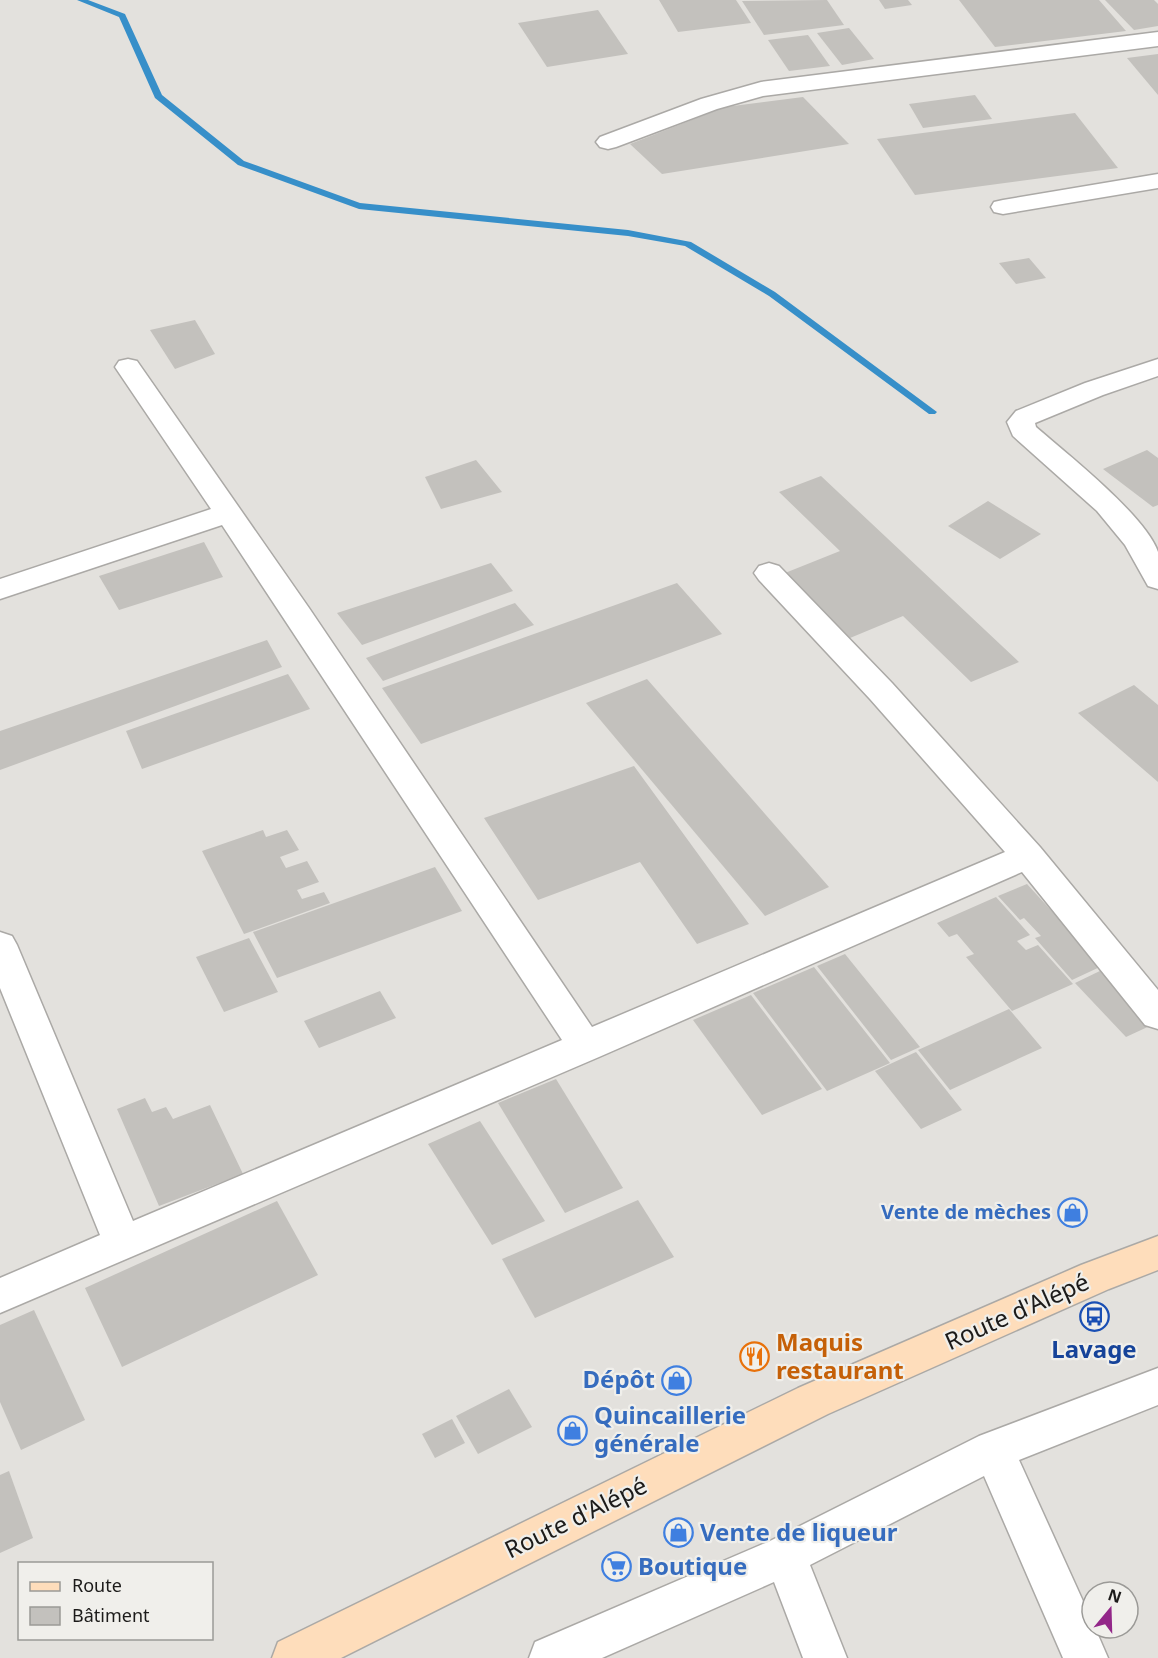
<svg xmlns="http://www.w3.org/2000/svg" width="1158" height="1658" font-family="'Noto Sans',sans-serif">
<rect width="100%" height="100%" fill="#e3e1dd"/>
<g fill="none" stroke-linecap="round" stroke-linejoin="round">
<polygon fill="#378fc9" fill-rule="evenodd" points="77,0 88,0 125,14 162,95 244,161 360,203 628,230 691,242 775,292 937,412 935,414 929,414 769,296 685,246 628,236 359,209 238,165 155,98 119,17"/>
</g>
<g fill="#c3c1bd">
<polygon points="659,0 736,0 751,23 678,32"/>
<polygon points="827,0 844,25 764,35 742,1"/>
<polygon points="879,0 908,0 912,5 885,9"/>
<polygon points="959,0 1099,0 1126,31 995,47"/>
<polygon points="1105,0 1154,0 1158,4 1158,26 1134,30"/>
<polygon points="598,10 628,54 547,67 518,23"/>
<polygon points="849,28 874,59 842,65 817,33"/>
<polygon points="808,35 830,66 789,71 768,40"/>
<polygon points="1158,54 1158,95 1127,58"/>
<polygon points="975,95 992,119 923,128 909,104"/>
<polygon points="803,97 849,144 662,174 630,144 725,107"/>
<polygon points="1075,113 1118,168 915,195 877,139"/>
<polygon points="1029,258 1046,278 1016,284 999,263"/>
<polygon points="195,320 215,354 175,369 150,330"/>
<polygon points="1147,450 1158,458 1158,505 1153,507 1103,469"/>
<polygon points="476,460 502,492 441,509 425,477"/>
<polygon points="821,476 1019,662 971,682 903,616 850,638 785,573 840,551 779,492"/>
<polygon points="988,501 1041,534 1000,559 948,526"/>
<polygon points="204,542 223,577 119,610 99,576"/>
<polygon points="491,563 513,591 362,645 337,613"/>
<polygon points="677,583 722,634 421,744 382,688"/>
<polygon points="515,603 534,625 383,681 366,658"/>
<polygon points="267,640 282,667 0,770 0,731"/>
<polygon points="288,674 310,709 142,769 126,731"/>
<polygon points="647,679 829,887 765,916 586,703"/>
<polygon points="1134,685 1158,705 1158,782 1078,713"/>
<polygon points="634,766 749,924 697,944 640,862 538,900 484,818"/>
<polygon points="263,830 266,837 287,830 299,850 280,857 286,868 307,861 319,882 297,890 302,899 324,892 330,903 244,934 202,851"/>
<polygon points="435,867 462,911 277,978 253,932"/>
<polygon points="1027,884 1102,966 1072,980 1035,938 1041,936 1024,918 1020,920 998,896"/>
<polygon points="996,897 1030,935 1017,941 1026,950 1038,945 1073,984 1012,1011 966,957 974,954 957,934 949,937 937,923"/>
<polygon points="249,938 278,992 224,1012 196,957"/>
<polygon points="845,954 920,1047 891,1060 817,966"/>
<polygon points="814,967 890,1063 827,1091 753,993"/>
<polygon points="1104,969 1154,1024 1126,1037 1075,983"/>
<polygon points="380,991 396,1018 319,1048 304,1021"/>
<polygon points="751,995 822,1089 762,1115 693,1020"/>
<polygon points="1009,1009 1042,1048 950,1090 918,1050"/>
<polygon points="916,1052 962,1110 921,1129 875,1071"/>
<polygon points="556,1079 623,1188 565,1213 498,1103"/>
<polygon points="145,1098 152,1112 166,1107 173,1119 210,1105 243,1174 159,1206 117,1109"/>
<polygon points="480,1121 545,1221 492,1245 428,1144"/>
<polygon points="638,1200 674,1257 535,1318 502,1259"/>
<polygon points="277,1201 318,1275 122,1367 85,1288"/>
<polygon points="34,1310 85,1420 21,1450 0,1402 0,1325"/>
<polygon points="509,1389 532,1427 478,1454 456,1416"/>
<polygon points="452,1419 465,1443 435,1458 422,1434"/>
<polygon points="9,1471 33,1538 0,1553 0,1475"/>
</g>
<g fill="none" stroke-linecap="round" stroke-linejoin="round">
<defs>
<g id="street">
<polygon points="1158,32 1158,46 763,96 717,109 616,147 608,149 600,147 596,142 600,137 701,99 761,82"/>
<polygon points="1158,174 1158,188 1003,214 994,212 991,207 994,202 1003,200"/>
<polygon points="128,359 137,361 309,608 592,1027 1005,852 870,699 759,580 754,573 759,566 769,563 779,566 892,683 1040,847 1158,990 1158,1029 1145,1025 1022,872 599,1057 0,1313 0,1278 100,1235 0,988 0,932 12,936 17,945 133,1221 562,1040 222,525 0,599 0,579 211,509 115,367 119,361"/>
<path d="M1158,359V376L1103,395L1035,423L1036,427C1066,453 1146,516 1158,552C1158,562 1158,578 1158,589L1148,586L1125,545L1097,511L1013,436L1007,422L1016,411L1085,383Z"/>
<polygon points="1158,1368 1158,1405 1019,1460 1092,1621 1092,1628 1095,1628 1108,1658 1063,1658 984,1476 810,1565 847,1658 803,1658 774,1582 602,1658 529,1658 535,1642 770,1541 979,1436"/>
</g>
<polygon id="secondary" points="1158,1236 1158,1270 1109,1289 828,1414 341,1658 272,1658 278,1642 798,1388 1081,1265"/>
</defs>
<use href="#street" stroke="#aba9a6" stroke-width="3"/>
<use href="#secondary" stroke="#aba9a6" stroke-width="3"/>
<use href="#street" fill="#fff" fill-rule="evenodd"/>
<use href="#secondary" fill="#feddbb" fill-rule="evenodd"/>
</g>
<defs>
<symbol id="shop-ring" viewBox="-11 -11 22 22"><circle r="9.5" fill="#f0efeb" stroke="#3f7fe0" stroke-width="1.5"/><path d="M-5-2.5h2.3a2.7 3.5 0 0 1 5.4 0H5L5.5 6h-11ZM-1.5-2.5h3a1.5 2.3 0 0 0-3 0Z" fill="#3f7fe0"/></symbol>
<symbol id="bus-ring" viewBox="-11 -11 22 22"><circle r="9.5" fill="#f0efeb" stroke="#1a4fb4" stroke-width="1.5"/><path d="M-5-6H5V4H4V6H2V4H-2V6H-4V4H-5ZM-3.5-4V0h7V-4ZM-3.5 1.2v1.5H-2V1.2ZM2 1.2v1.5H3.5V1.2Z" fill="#1a4fb4"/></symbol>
<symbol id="restaurant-ring" viewBox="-11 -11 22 22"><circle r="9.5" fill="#f0efeb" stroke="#e8710a" stroke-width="1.5"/><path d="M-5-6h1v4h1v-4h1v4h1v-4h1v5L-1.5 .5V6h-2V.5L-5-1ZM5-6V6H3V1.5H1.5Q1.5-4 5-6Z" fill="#e8710a"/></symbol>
<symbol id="supermarket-ring" viewBox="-11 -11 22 22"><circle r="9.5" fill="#f0efeb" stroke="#3f7fe0" stroke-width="1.5"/><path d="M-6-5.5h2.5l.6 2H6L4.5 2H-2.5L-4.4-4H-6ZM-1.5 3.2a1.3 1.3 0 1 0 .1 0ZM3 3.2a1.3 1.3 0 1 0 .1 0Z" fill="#3f7fe0"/></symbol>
</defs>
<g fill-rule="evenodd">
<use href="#shop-ring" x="1056" y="1196" width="33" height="33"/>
<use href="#bus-ring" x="1078" y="1300" width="33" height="33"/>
<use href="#restaurant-ring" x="738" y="1340" width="33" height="33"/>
<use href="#shop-ring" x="660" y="1364" width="33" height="33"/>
<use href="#shop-ring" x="556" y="1414" width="33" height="33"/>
<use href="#shop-ring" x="662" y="1516" width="33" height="33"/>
<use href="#supermarket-ring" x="600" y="1550" width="33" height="33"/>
</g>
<g text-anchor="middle" stroke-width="4.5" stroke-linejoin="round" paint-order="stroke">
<g font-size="20" font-weight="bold" fill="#366cbe" stroke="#f0efeb" text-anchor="end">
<text x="1051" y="1219">Vente de mèches</text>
</g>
<g font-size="24" fill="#1c1b1a" stroke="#f0efeb">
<text transform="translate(1017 1312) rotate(-24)" y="8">Route d'Alépé</text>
<text transform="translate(576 1518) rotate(-26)" y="8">Route d'Alépé</text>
</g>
<g font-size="24" font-weight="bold" fill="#c56008" stroke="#f0efeb" text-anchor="start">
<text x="776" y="1351">Maquis<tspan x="776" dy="28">restaurant</tspan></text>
</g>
<g font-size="24" font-weight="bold" fill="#164399" stroke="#f0efeb">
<text x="1094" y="1358">Lavage</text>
</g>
<g font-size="24" font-weight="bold" fill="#366cbe" stroke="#f0efeb" text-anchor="start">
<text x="655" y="1388" text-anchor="end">Dépôt</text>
<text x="594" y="1424">Quincaillerie<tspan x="594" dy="28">générale</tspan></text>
<text x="700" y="1541">Vente de liqueur</text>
<text x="638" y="1575">Boutique</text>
</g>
</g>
<rect x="18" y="1562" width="195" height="78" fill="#f0efeb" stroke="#9b9a97" stroke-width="1.5"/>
<rect x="30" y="1582" width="30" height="9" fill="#feddbb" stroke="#9b9a97" stroke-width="1.5"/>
<text x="72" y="1592" font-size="18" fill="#1c1b1a">Route</text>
<rect x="30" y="1607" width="30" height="18" fill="#c3c1bd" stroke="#9b9a97" stroke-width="1.5"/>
<text x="72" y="1622" font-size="18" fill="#1c1b1a">Bâtiment</text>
<g transform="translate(1110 1610) rotate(19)"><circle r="28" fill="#f0efeb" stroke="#9b9a97" stroke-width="1.5"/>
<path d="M0-4.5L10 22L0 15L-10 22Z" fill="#932789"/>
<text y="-9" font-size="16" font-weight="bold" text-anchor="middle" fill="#1c1b1a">N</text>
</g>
</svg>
